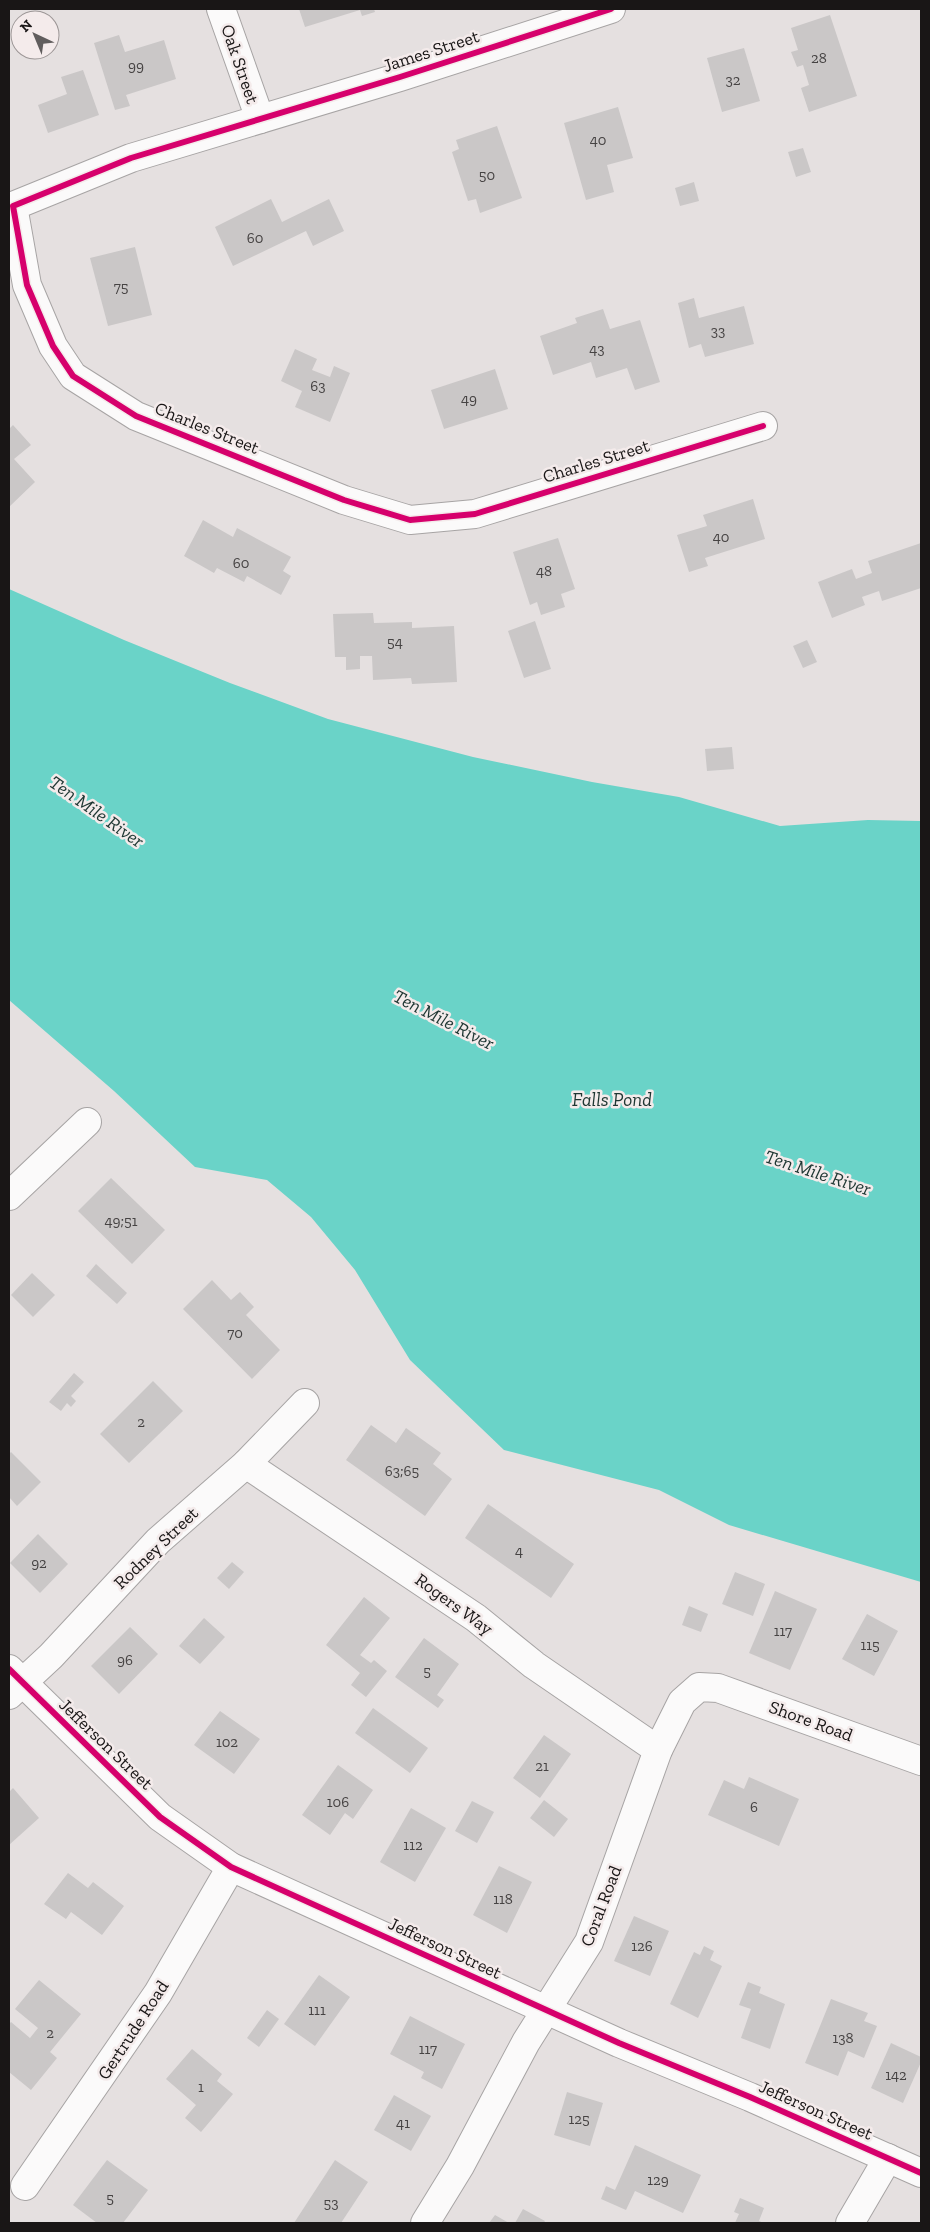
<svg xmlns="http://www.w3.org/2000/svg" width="930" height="2232" font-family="'Zilla Slab',serif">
<rect width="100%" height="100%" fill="#e5e0e0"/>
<polygon fill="#6ad3c8" points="9,589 124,640 230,683 328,719 473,757 592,782 679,797 780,826 868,820 921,821 921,1582 729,1525 659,1490 504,1450 410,1360 355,1270 311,1217 267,1180 195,1167 114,1091 9,1000"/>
<g fill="#cac7c7">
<polygon points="299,9 374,9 375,12 362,16 360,10 305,27"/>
<polygon points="830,15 857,96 809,112 801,88 809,85 803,65 797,67 791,52 798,50 791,28"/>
<polygon points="119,35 125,52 164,40 176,79 126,95 130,106 115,110 94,43"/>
<polygon points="744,48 760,101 722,112 707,58"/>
<polygon points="83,70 99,115 48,133 38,105 67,94 61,77"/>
<polygon points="618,107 633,158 607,165 614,192 586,200 564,123"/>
<polygon points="497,126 522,198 480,213 476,199 468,201 452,152 459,149 456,140"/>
<polygon points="803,148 811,172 796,177 788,152"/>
<polygon points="694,182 699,201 680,206 675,188"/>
<polygon points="271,199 282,222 329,199 344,231 313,246 306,231 233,266 215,227"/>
<polygon points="135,247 152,315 108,326 90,258"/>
<polygon points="694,298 699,318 744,306 754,344 705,357 701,344 689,348 678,303"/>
<polygon points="603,309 610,329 640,320 660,382 635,390 627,368 596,378 591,362 553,375 540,336 577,323 575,318"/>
<polygon points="295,349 317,359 312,370 330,377 334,366 350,373 330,422 295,407 302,391 281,381"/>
<polygon points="495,369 508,409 444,429 431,390"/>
<polygon points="13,425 31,445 14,459 35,482 9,507 9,429"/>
<polygon points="753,499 765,539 705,558 708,566 689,572 677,535 707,526 703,515"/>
<polygon points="203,520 233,537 237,528 291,557 283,571 291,576 281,595 247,576 244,582 217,568 214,573 184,556"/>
<polygon points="558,538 575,589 561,594 565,607 541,615 537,602 530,605 513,552"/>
<polygon points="921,543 921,588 882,601 879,591 862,597 865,605 832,618 818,582 852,569 856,579 872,573 868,561"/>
<polygon points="373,613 374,623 412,622 412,628 454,626 457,682 412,684 411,678 373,680 372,656 360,656 360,669 346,670 346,657 335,657 333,614"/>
<polygon points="535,621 551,669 524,678 508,631"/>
<polygon points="807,640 817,662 803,668 793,646"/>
<polygon points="732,747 734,769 707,771 705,749"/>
<polygon points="111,1178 165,1230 132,1264 78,1211"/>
<polygon points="96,1264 127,1293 117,1304 86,1276"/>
<polygon points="32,1273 55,1295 33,1317 11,1295"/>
<polygon points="212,1280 231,1300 240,1292 254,1307 246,1315 280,1350 252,1379 183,1309"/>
<polygon points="74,1373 84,1382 71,1396 76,1401 71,1407 67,1403 61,1411 49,1402"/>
<polygon points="153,1381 183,1411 129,1463 100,1434"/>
<polygon points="371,1425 396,1443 406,1428 441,1453 433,1464 452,1479 425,1516 346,1460"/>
<polygon points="11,1452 41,1482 17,1506 9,1497 9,1454"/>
<polygon points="488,1504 574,1564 551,1598 465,1538"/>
<polygon points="38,1534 68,1564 40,1593 10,1563"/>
<polygon points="232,1562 244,1572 229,1589 217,1578"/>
<polygon points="735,1572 765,1584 753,1616 722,1604"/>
<polygon points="775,1591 817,1609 790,1670 749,1653"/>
<polygon points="364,1597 390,1618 360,1655 371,1663 374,1660 387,1671 366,1697 351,1685 360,1673 326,1645"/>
<polygon points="689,1606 708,1614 701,1632 682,1625"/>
<polygon points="867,1614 898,1631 874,1676 842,1659"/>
<polygon points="204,1618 225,1637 200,1664 179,1646"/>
<polygon points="130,1627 158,1654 119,1694 91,1666"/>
<polygon points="424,1638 459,1664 437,1695 444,1700 438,1708 395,1677"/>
<polygon points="373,1708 428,1748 410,1773 355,1733"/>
<polygon points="220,1711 260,1739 234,1774 194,1745"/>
<polygon points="544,1735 571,1754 540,1798 513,1778"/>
<polygon points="338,1765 373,1790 353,1819 345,1813 330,1835 302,1815"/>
<polygon points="749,1777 799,1799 779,1846 708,1815 724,1780 744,1789"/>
<polygon points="13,1788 39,1818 9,1845 9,1792"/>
<polygon points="544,1800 568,1819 554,1837 530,1818"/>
<polygon points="472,1801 494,1812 477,1843 455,1831"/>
<polygon points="411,1808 446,1828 415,1882 380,1862"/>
<polygon points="499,1866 532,1882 507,1933 473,1915"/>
<polygon points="68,1873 88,1888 93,1882 124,1906 102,1935 71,1912 66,1919 44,1904"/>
<polygon points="634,1916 669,1931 650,1976 614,1961"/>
<polygon points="704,1946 714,1951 710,1960 722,1966 698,2018 670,2004 694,1952 700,1955"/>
<polygon points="319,1975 350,1997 315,2046 284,2024"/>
<polygon points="39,1980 81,2014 50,2052 57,2058 31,2090 9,2072 9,2024 11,2022 30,2038 38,2028 15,2009"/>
<polygon points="748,1982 761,1987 759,1993 785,2004 770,2049 741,2038 751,2009 739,2005"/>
<polygon points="831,1999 868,2013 864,2021 877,2026 864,2058 848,2051 838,2076 805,2063"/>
<polygon points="267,2010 279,2019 259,2047 247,2038"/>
<polygon points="410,2016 465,2044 442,2089 421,2078 424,2072 390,2054"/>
<polygon points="891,2043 921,2057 921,2062 903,2103 871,2088"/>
<polygon points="192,2049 222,2074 217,2081 233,2094 201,2132 185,2118 196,2105 166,2079"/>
<polygon points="567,2092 603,2103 590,2146 554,2135"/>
<polygon points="394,2095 431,2116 411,2151 374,2130"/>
<polygon points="635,2145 701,2175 683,2213 635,2191 626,2210 601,2199 606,2186 615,2190"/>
<polygon points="107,2160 148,2190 123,2223 97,2223 73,2205"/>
<polygon points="335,2160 368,2182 341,2223 294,2223"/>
<polygon points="740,2198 764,2208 759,2221 764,2223 735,2223 739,2214 734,2212"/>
<polygon points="523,2209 545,2221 544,2223 515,2223"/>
<polygon points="495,2215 509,2223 489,2223"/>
</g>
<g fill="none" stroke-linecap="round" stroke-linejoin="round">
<defs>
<g id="minor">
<polyline points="221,9 260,119"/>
<polyline points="611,9 400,77 131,158 13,206 27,285 53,346 73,376 136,416 344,500 410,520 475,514 763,426"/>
<polyline points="9,1196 87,1122"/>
<polyline points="246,1464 476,1618 534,1665 658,1750"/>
<polyline points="9,1669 160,1817 231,1867 619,2043 750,2097 921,2173"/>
<polyline points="9,1695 51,1656 158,1541 246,1464 305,1403"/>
<polyline points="25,2186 158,1993 231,1867"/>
<polyline points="425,2223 460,2166 526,2042 589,1942 658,1750 682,1702 699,1687 718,1688 921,1761"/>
<polyline points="850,2223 888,2158"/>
</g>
</defs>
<use href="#minor" stroke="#a7a4a4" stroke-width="30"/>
<use href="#minor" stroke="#fbfafa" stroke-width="28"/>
<defs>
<g id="cycleway">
<polyline points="611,9 400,77 131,158 13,206 27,285 53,346 73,376 136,416 344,500 410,520 475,514 763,426"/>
<polyline points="9,1669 160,1817 231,1867 619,2043 750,2097 921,2173"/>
</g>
</defs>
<use href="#cycleway" stroke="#f4ebeb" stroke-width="9"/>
<use href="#cycleway" stroke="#d6006c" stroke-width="6"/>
</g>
<g text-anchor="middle" stroke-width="5" stroke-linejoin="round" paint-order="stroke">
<g font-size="15" fill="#464343">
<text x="819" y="63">28</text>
<text x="136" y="71">99</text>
<text x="733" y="85">32</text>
<text x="598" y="145">40</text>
<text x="487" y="180">50</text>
<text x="255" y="243">60</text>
<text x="121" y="292">75</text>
<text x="718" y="336">33</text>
<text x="597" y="354">43</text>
<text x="318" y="391">63</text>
<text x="469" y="404">49</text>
<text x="721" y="542">40</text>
<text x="241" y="568">60</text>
<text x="544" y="576">48</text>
<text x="395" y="647">54</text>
<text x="121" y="1226">49;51</text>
<text x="235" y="1338">70</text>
<text x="141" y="1427">2</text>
<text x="402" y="1476">63;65</text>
<text x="519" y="1556">4</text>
<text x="39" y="1568">92</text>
<text x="783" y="1636">117</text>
<text x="870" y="1650">115</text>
<text x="125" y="1665">96</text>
<text x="427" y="1676">5</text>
<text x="227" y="1747">102</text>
<text x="542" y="1771">21</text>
<text x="338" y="1807">106</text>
<text x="754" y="1812">6</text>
<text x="413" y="1850">112</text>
<text x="503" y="1904">118</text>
<text x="642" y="1951">126</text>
<text x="317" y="2015">111</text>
<text x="50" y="2038">2</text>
<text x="843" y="2043">138</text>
<text x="428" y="2054">117</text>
<text x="896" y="2080">142</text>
<text x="201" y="2092">1</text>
<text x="579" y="2124">125</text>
<text x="403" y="2128">41</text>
<text x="658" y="2185">129</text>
<text x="110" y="2203">5</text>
<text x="331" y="2208">53</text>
</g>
<g font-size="18" fill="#191616" stroke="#f4ebeb">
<text transform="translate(431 51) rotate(-18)" y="6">James Street</text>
<text transform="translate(240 64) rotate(71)" y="6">Oak Street</text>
<text transform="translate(207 428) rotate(22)" y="6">Charles Street</text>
<text transform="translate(596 461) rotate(-17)" y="6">Charles Street</text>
<text transform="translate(156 1548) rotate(-44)" y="6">Rodney Street</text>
<text transform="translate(454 1604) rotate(36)" y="6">Rogers Way</text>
<text transform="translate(811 1721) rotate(20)" y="6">Shore Road</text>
<text transform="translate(106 1744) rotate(44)" y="6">Jefferson Street</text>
<text transform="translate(601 1906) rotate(-69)" y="6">Coral Road</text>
<text transform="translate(445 1948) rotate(25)" y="6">Jefferson Street</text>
<text transform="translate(133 2030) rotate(-57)" y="6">Gertrude Road</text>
<text transform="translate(816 2110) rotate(24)" y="6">Jefferson Street</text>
</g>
<g font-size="19" font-style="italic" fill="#1e3632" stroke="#f4ebeb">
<text transform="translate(97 811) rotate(35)" y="7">Ten Mile River</text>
<text transform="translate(444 1019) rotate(27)" y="7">Ten Mile River</text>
<text x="612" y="1106">Falls Pond</text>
<text transform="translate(818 1172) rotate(18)" y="7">Ten Mile River</text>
</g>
</g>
<rect width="930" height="2232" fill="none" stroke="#191616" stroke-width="20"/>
<g transform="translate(35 35) rotate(316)"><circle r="24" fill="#f4ebeb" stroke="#9c9696"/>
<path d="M0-4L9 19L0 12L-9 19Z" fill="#605d5d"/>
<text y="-8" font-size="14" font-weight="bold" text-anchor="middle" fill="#191616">N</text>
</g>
</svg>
